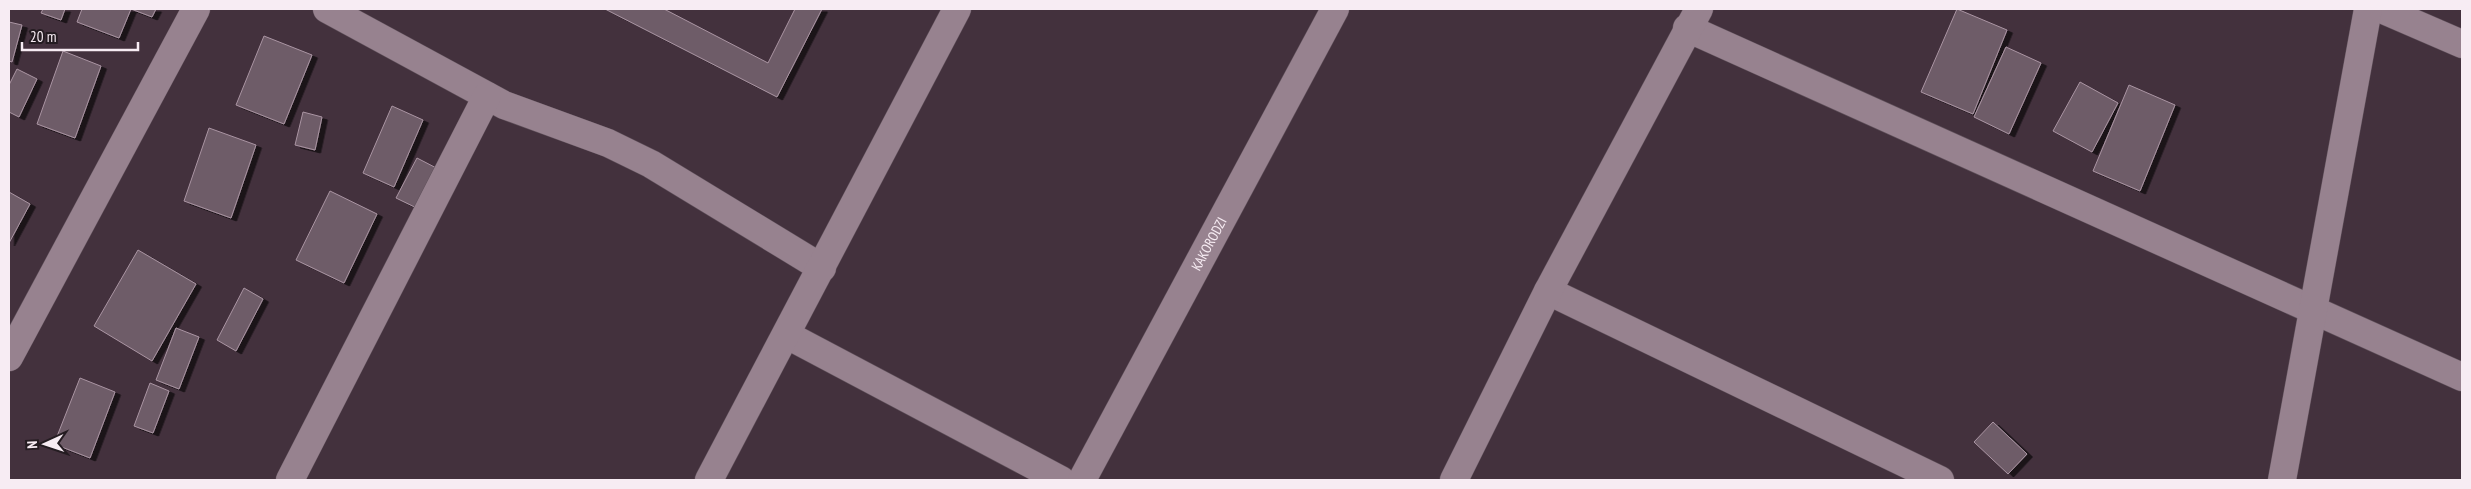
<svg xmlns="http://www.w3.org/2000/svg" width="2471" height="489" font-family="'PT Sans Narrow',sans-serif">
<defs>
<filter id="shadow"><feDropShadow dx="5.5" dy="3" stdDeviation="0" flood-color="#0009"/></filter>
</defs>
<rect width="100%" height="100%" fill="#43313d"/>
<g fill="#6e5b67" stroke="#aa95a3" filter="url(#shadow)">
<polygon points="43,9 65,9 61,20 41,13"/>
<polygon points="82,9 156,9 152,17 131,9 119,38 77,22"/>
<polygon points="605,9 664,9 768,63 795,9 822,9 777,97"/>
<polygon points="1957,9 2007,30 1973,114 1921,92"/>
<polygon points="9,22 22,25 12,62 9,61"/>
<polygon points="264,36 312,55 284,124 236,105"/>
<polygon points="2006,47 2041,63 2009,134 1974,117"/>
<polygon points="63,51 101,66 75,138 37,124"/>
<polygon points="17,69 37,79 19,117 9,112 9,85"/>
<polygon points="2080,82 2118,103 2092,152 2053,131"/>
<polygon points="2129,85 2175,105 2140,191 2093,171"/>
<polygon points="392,106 423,120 394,187 363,173"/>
<polygon points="303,112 322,117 315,150 295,145"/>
<polygon points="209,128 256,145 231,218 184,201"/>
<polygon points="417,158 444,172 423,211 396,198"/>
<polygon points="330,191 377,214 344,283 296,260"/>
<polygon points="9,192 30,204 9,243"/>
<polygon points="138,250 196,284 152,361 94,326"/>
<polygon points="244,288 263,299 236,351 217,340"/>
<polygon points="176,328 199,337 179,389 156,380"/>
<polygon points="80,378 115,392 90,458 54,444"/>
<polygon points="150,383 169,391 153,433 134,426"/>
<polygon points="1993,422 2027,454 2008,474 1974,442"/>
</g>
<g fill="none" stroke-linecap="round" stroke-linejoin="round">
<defs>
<g id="street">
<polyline points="327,9 504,105 608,143 651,164 822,268"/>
<polyline points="2381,9 2462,44"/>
<polyline points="1687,28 2462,377"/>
<polyline points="1548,291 1940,480"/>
<polyline points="787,335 1061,480"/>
<polyline points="9,357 196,9"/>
<polyline points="290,480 487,96"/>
<polyline points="709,480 957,9"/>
<path id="s1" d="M1082,480L1335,9"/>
<polyline points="1454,480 1548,291 1699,9"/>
<polyline points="2282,480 2368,9"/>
</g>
</defs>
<use href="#street" stroke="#5f505a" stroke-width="29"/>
<use href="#street" stroke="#97828f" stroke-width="28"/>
</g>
<g text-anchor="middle" stroke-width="4" stroke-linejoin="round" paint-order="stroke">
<g font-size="14" fill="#f7ecf3" stroke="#241c21">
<text dy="5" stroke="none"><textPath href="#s1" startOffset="268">KAKORODZI</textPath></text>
</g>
</g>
<rect width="2471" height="489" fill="none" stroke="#f7ecf3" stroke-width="20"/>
<g transform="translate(45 444) rotate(267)" stroke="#241c21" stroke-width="4" paint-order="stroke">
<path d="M0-4L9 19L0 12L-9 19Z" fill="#f7ecf3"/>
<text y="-8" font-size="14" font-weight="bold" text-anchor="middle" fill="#f7ecf3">N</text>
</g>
<path d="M22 42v8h116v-8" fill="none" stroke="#f7ecf3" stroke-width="2.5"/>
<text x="30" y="42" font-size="15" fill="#f7ecf3" stroke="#241c21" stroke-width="4" paint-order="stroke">20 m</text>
</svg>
